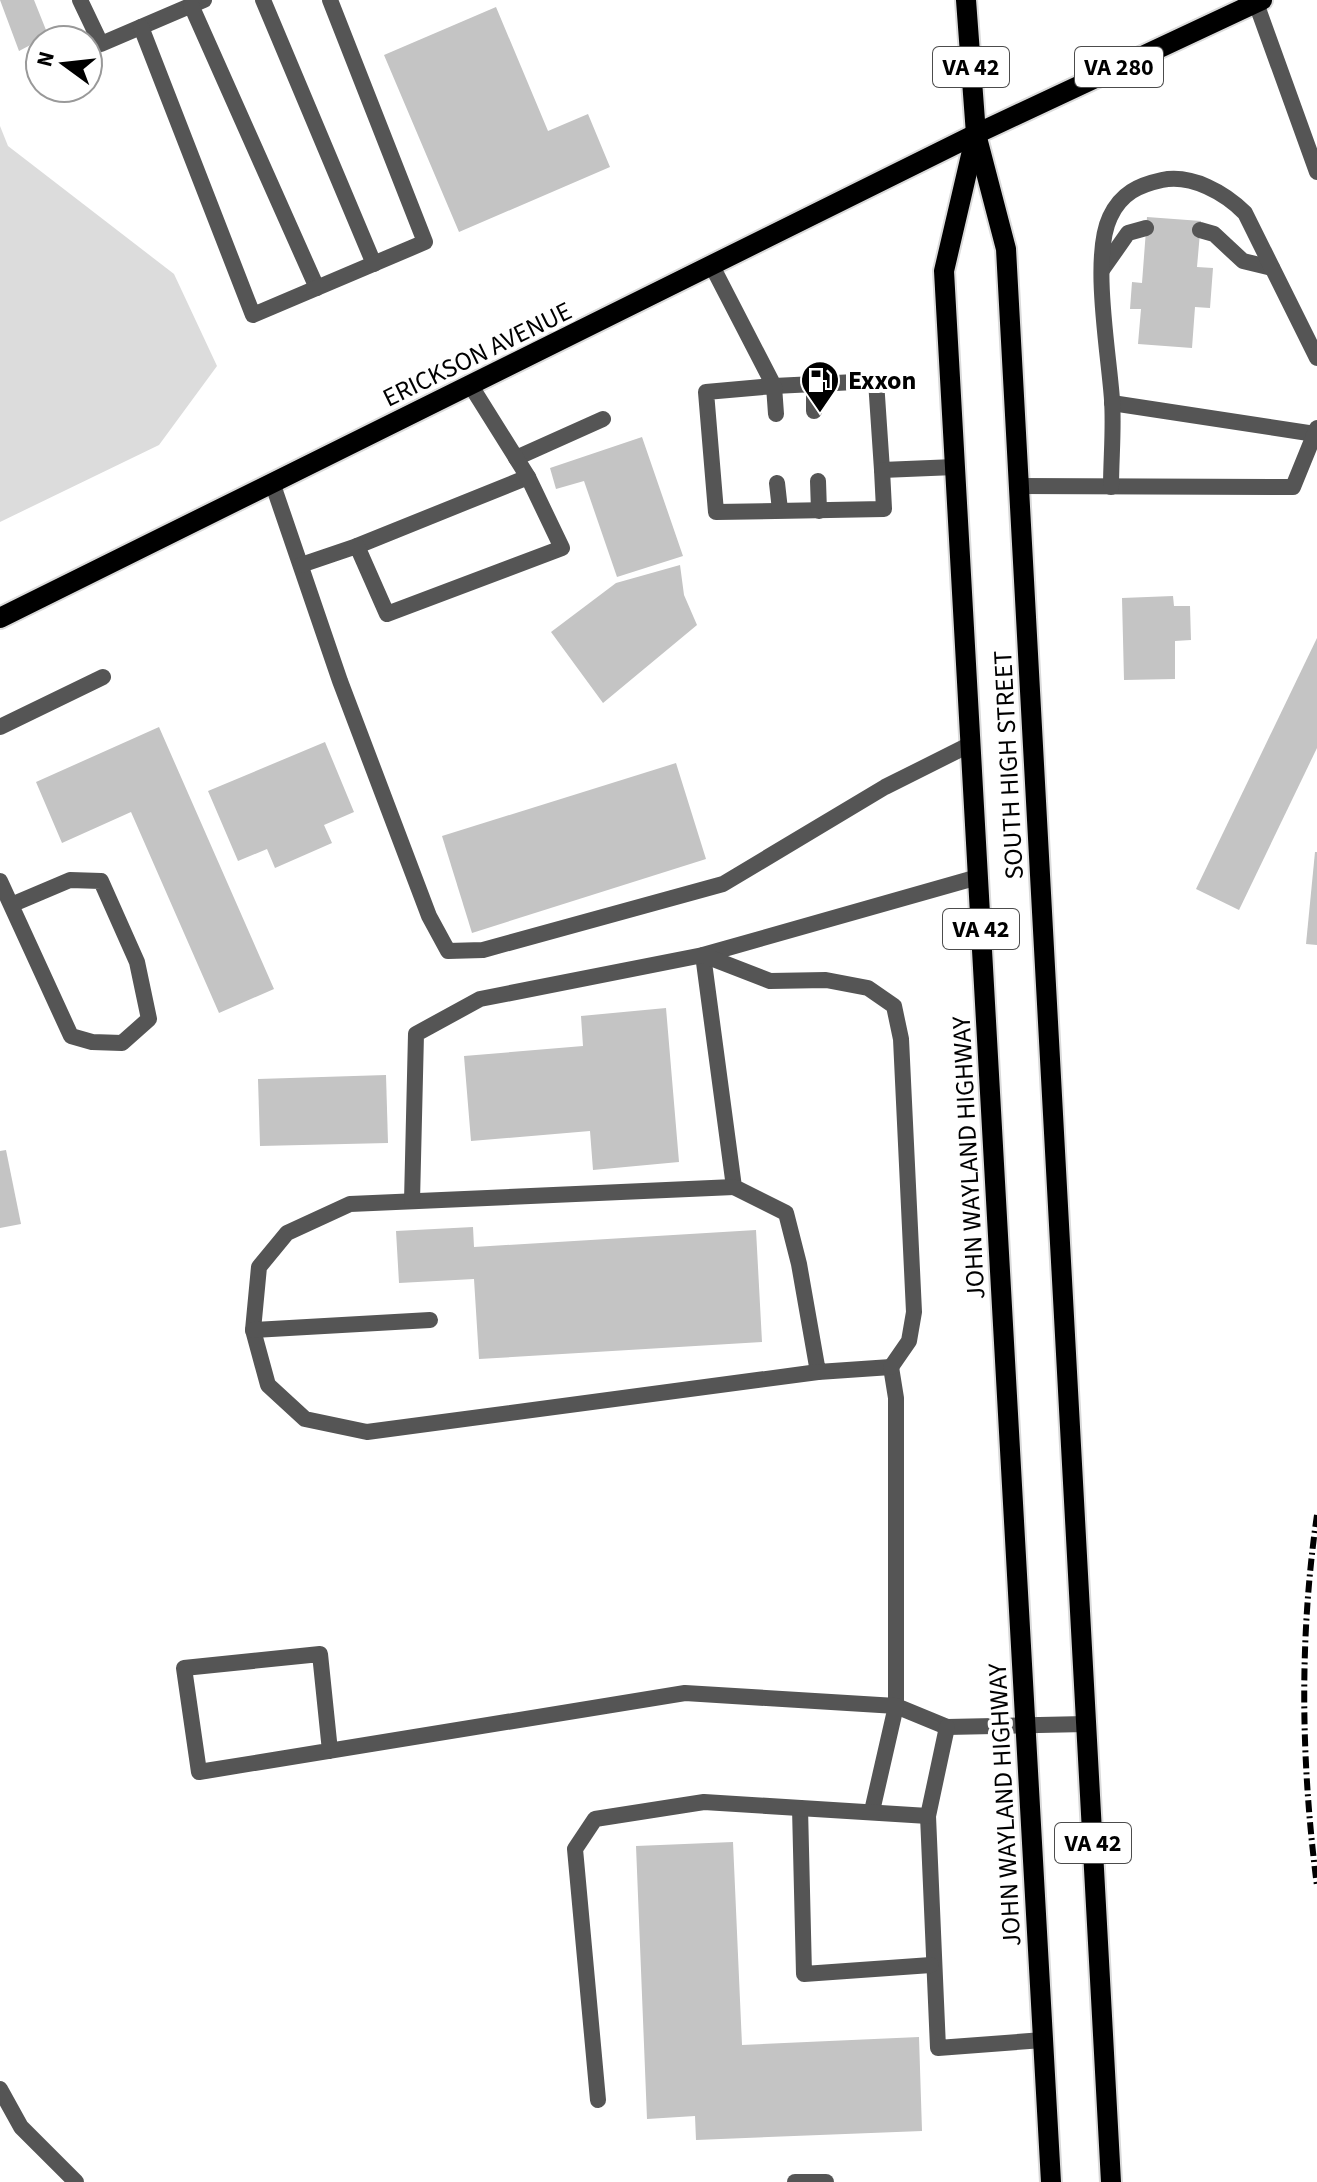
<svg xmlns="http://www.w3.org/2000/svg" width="1317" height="2182" font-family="'Source Sans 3',sans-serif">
<rect width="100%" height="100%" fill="#fff"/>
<polygon fill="#dcdcdc" points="0,126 8,146 174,274 217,366 159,445 0,522"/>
<g fill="#c4c4c4">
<polygon points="0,0 34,0 50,40 40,40 19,51"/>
<polygon points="496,7 548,131 588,114 610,167 459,232 384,55"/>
<polygon points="1147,217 1201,221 1197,267 1213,268 1210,308 1195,307 1192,348 1138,344 1141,309 1130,309 1132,282 1142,283"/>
<polygon points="642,437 683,556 617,577 584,481 556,489 550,468"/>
<polygon points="680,565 684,595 697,625 603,703 551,632 616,583"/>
<polygon points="1173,596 1174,606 1190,606 1191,640 1175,641 1175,679 1124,680 1122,598"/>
<polygon points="1317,638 1317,748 1239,910 1196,889"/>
<polygon points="159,727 274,989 219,1013 131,812 62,843 36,782"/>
<polygon points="325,742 354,812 324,825 332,843 275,868 267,849 238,861 208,791"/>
<polygon points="676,763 706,859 472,933 442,836"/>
<polygon points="1315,852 1317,852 1317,945 1306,944"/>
<polygon points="666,1008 679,1162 593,1170 590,1131 471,1141 464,1056 583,1046 581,1016"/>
<polygon points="386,1075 388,1143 260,1146 258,1079"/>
<polygon points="6,1150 21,1224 0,1228 0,1151"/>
<polygon points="473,1227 474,1247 756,1230 762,1342 479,1359 474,1279 399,1283 396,1231"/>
<polygon points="733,1842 742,2045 919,2037 922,2131 696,2140 695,2116 647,2119 636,1846"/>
</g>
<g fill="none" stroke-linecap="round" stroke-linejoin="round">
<defs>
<g id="primary">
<polyline points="966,0 976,134 1006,249 1111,2182"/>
<polyline points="975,138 944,271 1051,2182"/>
<polyline points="0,618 976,134 1262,0"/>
</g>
</defs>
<use href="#primary" stroke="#dbdbdb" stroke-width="24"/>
<g stroke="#555" stroke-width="16">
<polyline points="80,0 101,44 204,0"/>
<polyline points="263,0 374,264"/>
<polyline points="1256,3 1317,172"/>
<polyline points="191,5 317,288"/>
<polyline points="141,27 253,315 425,242 330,0"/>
<polyline points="1200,230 1214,234 1243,261 1272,268"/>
<polyline points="712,266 774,386 876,381 882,470 955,467"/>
<polyline points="1102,270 1128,233 1146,228"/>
<polyline points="814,383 814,411"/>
<polyline points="1112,403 1315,434"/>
<polyline points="776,414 774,386 706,392 716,512 884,509 882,470"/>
<polyline points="516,458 603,419"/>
<polyline points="818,481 819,511"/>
<polyline points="777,483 780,510"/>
<polyline points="273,485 340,681 429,916 448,951 483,950 723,884 885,787 971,744"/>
<polyline points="1019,486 1293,487 1317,428"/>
<path d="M1111,487C1111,458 1114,429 1112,400C1109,354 1091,257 1110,217C1121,193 1139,185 1162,180C1192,174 1225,193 1245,213L1317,358"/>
<polyline points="357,546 528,477"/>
<polyline points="301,565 357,546 387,614 562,548 528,477 471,386"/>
<polyline points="0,727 103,677"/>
<polyline points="978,877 703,955 734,1187 786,1213 799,1264 818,1372 891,1367 896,1398 896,1706 947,1727 1086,1724"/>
<polyline points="0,881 71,1036 92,1042 122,1043 149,1019 137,962 101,881 70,880 11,905"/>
<polyline points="734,1187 350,1204 287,1233 259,1267 253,1330 268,1385 305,1419 367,1432 818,1372"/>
<polyline points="412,1201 416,1034 480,999 703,955 770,981 826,980 868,988 894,1006 901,1039 914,1312 909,1341 891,1367"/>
<polyline points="253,1330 430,1320"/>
<polyline points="947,1727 928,1816 938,2048 1043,2040"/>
<polyline points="330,1751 320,1654 184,1668 199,1772 685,1693 896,1706 872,1811"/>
<polyline points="800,1808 804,1974 931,1965"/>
<polyline points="0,2089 21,2127 76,2182"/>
<polyline points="598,2100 575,1849 595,1819 704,1802 928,1816"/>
<polyline points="795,2182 826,2182"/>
</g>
<use href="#primary" stroke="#000" stroke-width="20"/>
<path stroke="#000" stroke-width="6" stroke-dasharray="12 4 2 4" stroke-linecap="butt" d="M1317,1515C1299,1639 1301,1762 1317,1886"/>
</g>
<defs>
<symbol id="fuel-pin" viewBox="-11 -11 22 30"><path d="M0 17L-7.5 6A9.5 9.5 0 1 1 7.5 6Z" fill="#000" stroke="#fff"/><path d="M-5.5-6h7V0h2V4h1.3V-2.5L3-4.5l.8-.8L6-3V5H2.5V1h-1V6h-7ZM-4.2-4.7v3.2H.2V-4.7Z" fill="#fff"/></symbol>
</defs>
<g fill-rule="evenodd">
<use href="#fuel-pin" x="798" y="358" width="44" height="60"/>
</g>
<g text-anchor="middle" stroke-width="8" stroke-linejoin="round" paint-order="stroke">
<g fill="#fff" stroke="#4c4c4c" stroke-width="2">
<rect x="933" y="47" width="76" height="40" rx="6"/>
<rect x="1075" y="47" width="88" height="40" rx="6"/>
<rect x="943" y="909" width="76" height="40" rx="6"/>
<rect x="1055" y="1823" width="76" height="40" rx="6"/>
</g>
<g font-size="24" font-weight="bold" fill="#000">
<text x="971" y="75">VA 42</text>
<text x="1119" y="75">VA 280</text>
<text x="981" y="937">VA 42</text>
<text x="1093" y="1851">VA 42</text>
</g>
<g font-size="26" fill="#000" stroke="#fff">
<text transform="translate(477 354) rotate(-26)" y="9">ERICKSON AVENUE</text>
<text transform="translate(1008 765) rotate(-93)" y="9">SOUTH HIGH STREET</text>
<text transform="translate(968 1158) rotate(-93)" y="9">JOHN WAYLAND HIGHWAY</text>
<text transform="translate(1004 1805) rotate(-93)" y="9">JOHN WAYLAND HIGHWAY</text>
</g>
<g font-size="26" font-weight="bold" fill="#000" stroke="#fff" text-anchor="start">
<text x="848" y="389">Exxon</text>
</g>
</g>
<g transform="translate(64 64) rotate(285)"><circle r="38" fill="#ffffff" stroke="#999999" stroke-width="2"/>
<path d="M0-6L14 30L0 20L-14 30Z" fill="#000000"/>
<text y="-12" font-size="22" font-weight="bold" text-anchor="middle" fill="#000000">N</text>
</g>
</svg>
